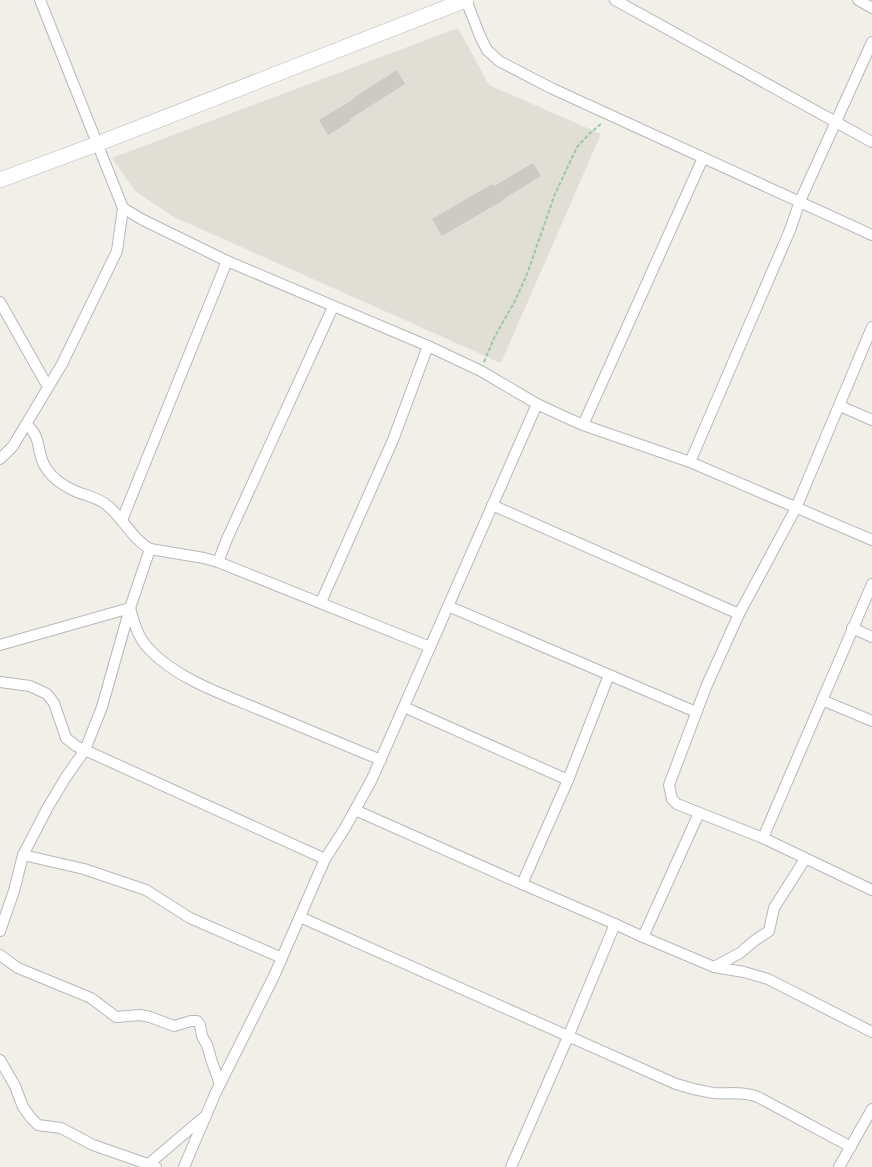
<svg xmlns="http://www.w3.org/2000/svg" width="872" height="1167" font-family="'Roboto Condensed',sans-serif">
<rect width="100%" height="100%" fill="#f1efe8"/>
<polygon fill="#e1ded6" points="458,28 489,85 601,134 501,363 174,217 135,191 112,158"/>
<g fill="#cccac5">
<polygon points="397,70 405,84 350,119 351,121 328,135 319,120 354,99 353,98"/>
<polygon points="533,163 541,176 502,200 502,201 442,236 432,219 492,184 494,186"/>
</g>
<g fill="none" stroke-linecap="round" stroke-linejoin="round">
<defs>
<g id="street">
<polyline points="40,0 123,208 143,220 227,261 428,346 481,371 537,404 565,417 583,425 690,462 872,540"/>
<polyline points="466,0 480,36 487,50 499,61 551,88 872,235"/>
<polyline points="615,0 872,142"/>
<polyline points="858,0 872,8"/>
<polyline points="0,302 48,387"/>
<polyline points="872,327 796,508 739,614 706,687 669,785 672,799 677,804 763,838 872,890"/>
<polyline points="840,406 872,420"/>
<path d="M27,424C30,428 34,432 36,437C40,447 39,458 46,468C52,478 64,486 75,491C86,496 98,497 108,506C124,519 132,539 150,549L204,558L218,562L430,647"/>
<polyline points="583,425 703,158"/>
<polyline points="0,459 13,446 62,364 117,251 123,208"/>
<polyline points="690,462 790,230 800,201 872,42"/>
<polyline points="492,505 739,614"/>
<polyline points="122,520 227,261"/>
<polyline points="218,562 227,539 333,307"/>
<polyline points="321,602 393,440 428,346"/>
<polyline points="448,606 696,712"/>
<polyline points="852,628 872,637"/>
<path d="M0,645L130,608C134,623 138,638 149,649C178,680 225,695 263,711C302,727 341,743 381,760"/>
<polyline points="0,682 30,686 47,694 54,703 66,738 76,746 325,859"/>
<polyline points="822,700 872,721"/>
<polyline points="404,707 568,780"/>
<polyline points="355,810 522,884 615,924 643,937 714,967 744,972 768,979 872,1032"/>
<polyline points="763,838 872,584"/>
<polyline points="23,855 84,869 146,890 190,918 282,958"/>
<polyline points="522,884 568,780 609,675"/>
<path d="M300,917L676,1084C688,1088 700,1091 713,1093C728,1094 744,1091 758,1097L851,1147"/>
<polyline points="0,931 14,891 23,855 48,807 66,777 85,750 102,707 130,608 150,549"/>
<polyline points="643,937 699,813"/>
<polyline points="0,955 18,968 91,998 116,1017 140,1015 150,1017 174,1026 191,1021 197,1021 200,1025 202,1036 207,1045 212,1062 220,1084"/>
<polyline points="714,967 740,953 754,941 769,931 774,908 805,859"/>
<polyline points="0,1060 15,1086 23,1107 31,1118 38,1125 61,1128 93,1145 156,1167"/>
<polyline points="145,1167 204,1117"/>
<polyline points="184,1167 216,1092 274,976 325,859 345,828 372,779 537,404"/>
<polyline points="511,1167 568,1037 615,924"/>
<polyline points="839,1167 872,1109"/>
</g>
<polyline id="secondary" points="0,180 97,144 466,0"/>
</defs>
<use href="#street" stroke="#b5b8bc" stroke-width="12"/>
<use href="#secondary" stroke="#b6babf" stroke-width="16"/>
<polyline stroke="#9cc7a9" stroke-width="2" stroke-dasharray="4 2" stroke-linecap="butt" points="484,362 495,336 515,301 527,274 555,194 577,147 589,134 602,123"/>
<use href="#street" stroke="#fff" stroke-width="10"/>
<use href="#secondary" stroke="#fff" stroke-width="15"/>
</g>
</svg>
